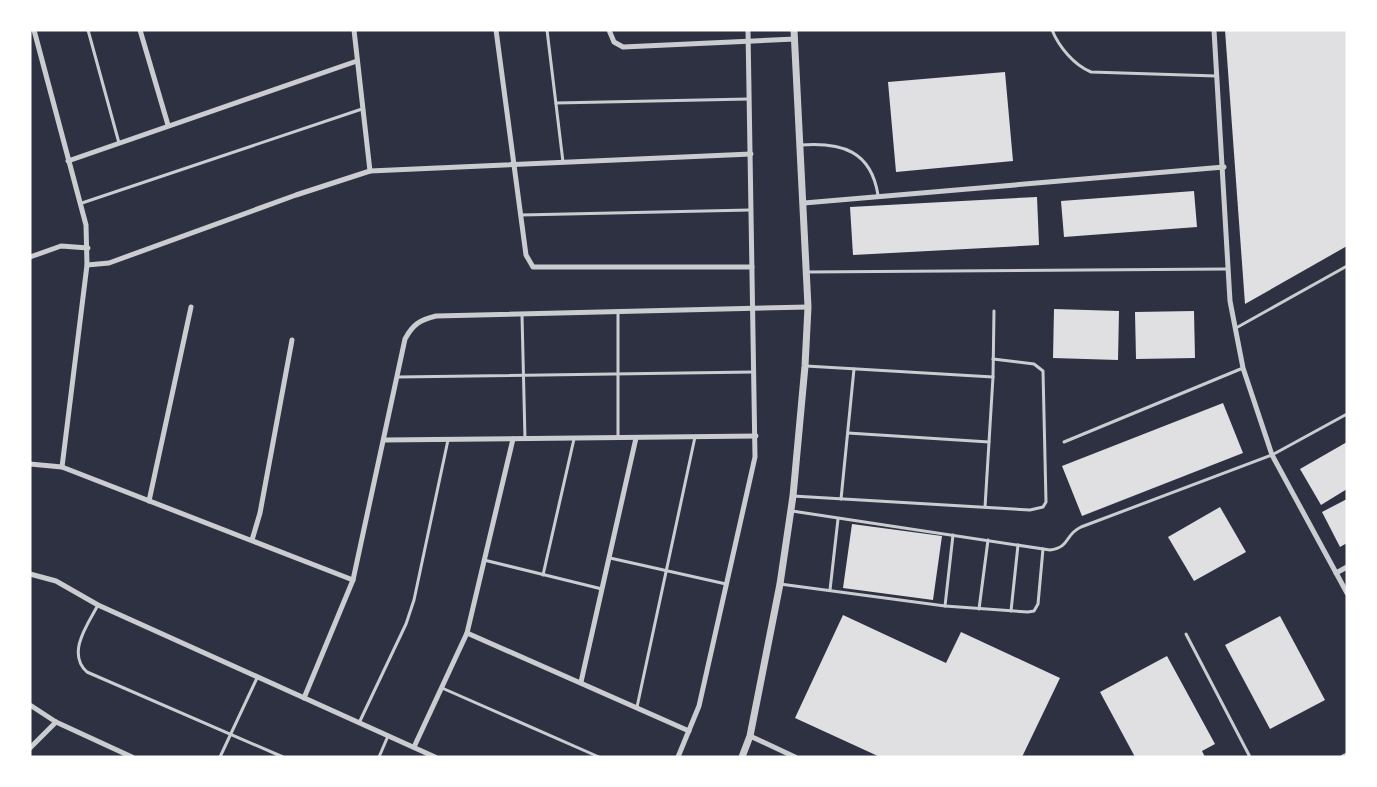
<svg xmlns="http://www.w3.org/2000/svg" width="1377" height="787" font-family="'Fira Sans Condensed',sans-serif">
<rect width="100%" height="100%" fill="#2d3142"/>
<g fill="#e0e0e3">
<polygon points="1225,30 1347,30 1347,246 1245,304"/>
<polygon points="1005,72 1013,161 896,172 888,82"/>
<polygon points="1194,191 1197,227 1064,237 1061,201"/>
<polygon points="1037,197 1039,245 853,255 850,207"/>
<polygon points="1054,309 1119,311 1118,360 1053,358"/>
<polygon points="1194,311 1195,358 1136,359 1135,312"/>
<polygon points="1223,403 1243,453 1082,516 1062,466"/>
<polygon points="1347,442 1347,489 1321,505 1300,469"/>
<polygon points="1347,499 1347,543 1340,547 1322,512"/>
<polygon points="1220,507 1246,552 1194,581 1168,537"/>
<polygon points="852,524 942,536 933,600 843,588"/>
<polygon points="843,615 946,663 961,632 1060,678 1022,757 880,757 795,718"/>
<polygon points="1280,616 1325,700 1270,729 1225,645"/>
<polygon points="1167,656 1215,744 1202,751 1205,757 1135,757 1100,692"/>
</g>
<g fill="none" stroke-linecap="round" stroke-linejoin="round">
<g stroke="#caccd0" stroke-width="3">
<polyline points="88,30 119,143"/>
<polyline points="547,30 563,162"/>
<path d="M1052,30C1059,47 1074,65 1091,72L1216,76"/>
<polyline points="556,103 749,99"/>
<path d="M801,145C842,142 871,151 878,195"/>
<polyline points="82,203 362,109"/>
<polyline points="521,215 750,210"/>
<polyline points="808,272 1227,269"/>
<polyline points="618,312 618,437"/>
<polyline points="522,315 525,439"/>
<polyline points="1236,328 1347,266"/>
<polyline points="806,366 993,377"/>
<polyline points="398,377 753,372"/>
<polyline points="848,433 989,442"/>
<polyline points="1064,442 1243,368"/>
<polyline points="793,496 1030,510 1043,507 1046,502 1043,371 1034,364 993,359"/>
<polyline points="841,499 854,369"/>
<polyline points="985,507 993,377 994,311"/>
<path d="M792,511L1050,550C1071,547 1064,535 1081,527L1272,455L1347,414"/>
<polyline points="610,558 726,584"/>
<polyline points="484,560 602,589"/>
<polyline points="543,575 574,439"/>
<polyline points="780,584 945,606 1028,612 1034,611 1038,604 1043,549"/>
<polyline points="830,590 838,519"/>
<path d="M98,605C88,624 66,653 87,672L283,757"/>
<polyline points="945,606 953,535"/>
<polyline points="979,609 988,540"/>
<polyline points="1011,611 1018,545"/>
<polyline points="1186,634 1250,757"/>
<polyline points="442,688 599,757"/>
<polyline points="637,707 695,437"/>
<polyline points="359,723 406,624 414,600 448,440"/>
<polyline points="220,757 257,678"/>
<polyline points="379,757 388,736"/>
</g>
<g stroke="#caccd0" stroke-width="5">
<polyline points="34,30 86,225 87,265 62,467 353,580"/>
<polyline points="140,30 168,125"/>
<polyline points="496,30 526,255 533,267 752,267"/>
<polyline points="609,30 614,42 623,47 795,39"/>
<polyline points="1214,30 1230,301 1243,368 1272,455 1347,593"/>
<polyline points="68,161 357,61"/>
<polyline points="370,171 751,154"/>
<polyline points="804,203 1224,167"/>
<polyline points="30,257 61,246 88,248"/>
<polyline points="87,265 109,263 296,195 370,171 354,30"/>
<polyline points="385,440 756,436"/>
<polyline points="30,464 62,467"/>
<polyline points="149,501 191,307"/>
<polyline points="252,540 260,513 292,340"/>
<polyline points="1336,573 1347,567"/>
<polyline points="30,574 56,581 98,605 435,757"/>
<polyline points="467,633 689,731"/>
<polyline points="581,682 636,438"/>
<path d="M304,698L353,580L405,339C413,324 420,320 436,316L808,307"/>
<polyline points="30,705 56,722 132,757"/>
<polyline points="750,736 795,757"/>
<polyline points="414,747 467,633 513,439"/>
<polyline points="30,748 56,722"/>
<polyline points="678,757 699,706 755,457 748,30"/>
<polyline points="1343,757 1347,755"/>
</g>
<polyline stroke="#caccd0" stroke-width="7" points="742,757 750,736 780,584 793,496 805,366 808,307 794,30"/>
</g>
<rect width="1377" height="787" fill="none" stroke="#ffffff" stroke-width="63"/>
</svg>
